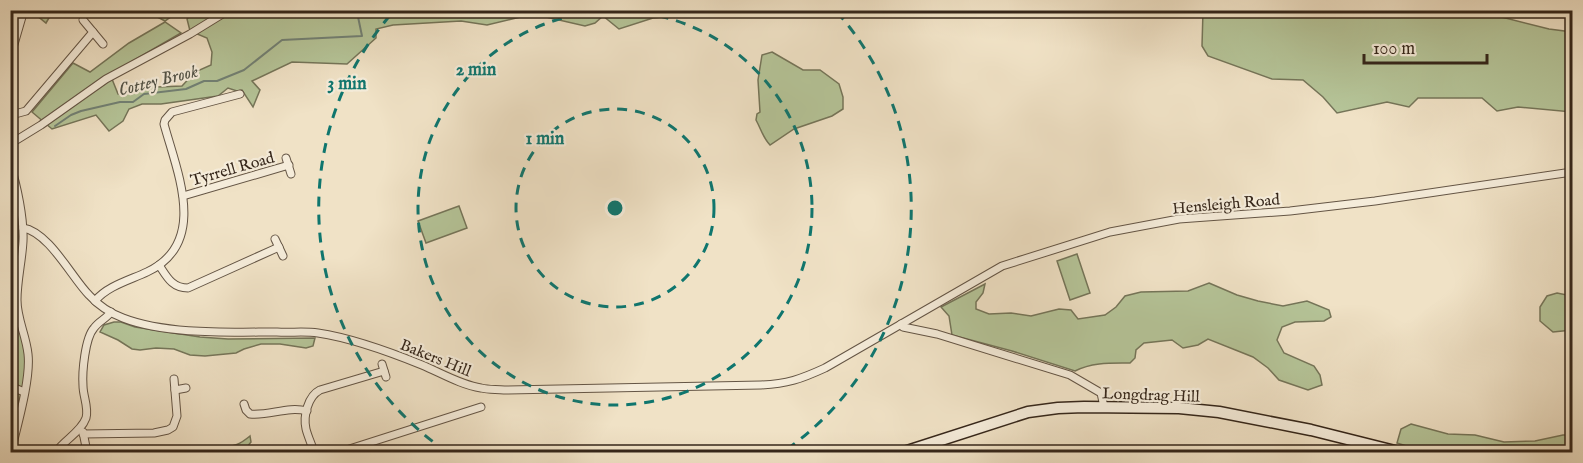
<svg xmlns="http://www.w3.org/2000/svg" width="1583" height="463" font-family="'IM FELL English',serif">
<rect width="100%" height="100%" fill="#f0e2c6"/>
<filter id="stains"><feTurbulence type="fractalNoise" baseFrequency=".00333" numOctaves="4"/><feColorMatrix values="0 0 0 0 .2 0 0 0 0 .09 0 0 0 0 .02 0 0 0 .5 -.17"/></filter>
<radialGradient id="worn" r=".72"><stop offset=".6" stop-color="#630" stop-opacity="0"/><stop offset="1" stop-color="#630" stop-opacity=".3"/></radialGradient>
<g fill="#b5c498" stroke="#757559" stroke-width="1.5">
<polygon points="30,10 53,10 53,11 46,23"/>
<polygon points="179,11 165,21 146,11 179,10"/>
<polygon points="194,11 666,11 663,17 653,18 619,29 603,16 595,23 585,26 533,14 487,25 461,21 393,25 376,29 376,38 347,64 292,62 252,81 260,90 253,107 242,90 237,91 228,88 218,96 161,104 142,104 129,109 123,121 109,131 96,115 52,129 32,112 73,63 90,72 129,43 165,22 181,33 110,74 118,94 125,93 152,79 157,87 182,86 195,72 211,65 212,52 207,38 190,31 187,19"/>
<polygon points="1203,11 1478,11 1549,29 1572,32 1572,112 1518,107 1497,111 1482,98 1418,98 1409,107 1387,102 1337,113 1323,97 1303,80 1272,79 1208,56 1202,46"/>
<path d="M772,52L803,70H820L839,84L843,97V109L832,116L794,129L770,145C763,138 761,129 756,120L757,114L760,112L758,80L762,55Z"/>
<path d="M10,178C29,212 13,253 15,288C16,318 29,346 25,376C23,391 17,406 13,421L10,415Z"/>
<polygon points="459,206 467,228 426,243 418,221"/>
<polygon points="1077,254 1090,293 1070,300 1057,261"/>
<path d="M1209,283L1237,295L1258,301L1283,306L1307,301L1329,310L1331,317L1324,321L1295,322L1282,327L1277,340L1284,353L1314,366L1320,375L1322,385L1308,390L1279,380L1268,368L1253,357L1208,339L1198,345L1183,348L1172,340L1144,343L1136,350L1135,358L1130,363C1111,363 1092,362 1075,371L1012,351L952,335L949,316L941,307L985,284L983,293L976,302V309L989,314L1011,313L1031,316L1059,309L1071,310L1078,319L1105,315L1116,307L1125,296L1141,292L1188,291Z"/>
<polygon points="1557,293 1572,296 1572,330 1553,332 1540,321 1540,307 1547,296"/>
<polygon points="114,322 121,322 135,327 200,337 228,339 315,338 313,346 306,348 280,344 261,344 244,349 236,353 205,356 190,355 174,349 156,348 140,350 132,349 118,340 100,332 104,325"/>
<polygon points="1411,424 1448,434 1475,435 1504,442 1535,441 1563,435 1572,435 1572,452 1425,452 1397,443 1401,429"/>
<path d="M250,436L251,442L243,452H213V449C231,444 233,450 250,436Z"/>
</g>
<g fill="none" stroke-linecap="round" stroke-linejoin="round">
<g stroke="#728175" stroke-width="2">
<polyline points="484,10 491,12 494,10"/>
<polyline points="55,126 71,115 81,111 120,102 133,102 144,94 186,89 204,81 217,81 244,70 282,40 362,36 357,12 374,10"/>
</g>
<defs>
<g id="street">
<polyline points="93,32 103,44"/>
<polyline points="10,58 24,10"/>
<polyline points="10,113 15,114 26,111 93,32 83,20"/>
<polyline points="10,144 41,125 106,79 190,34 229,10"/>
<polyline points="286,158 291,174"/>
<path d="M10,164C17,185 24,219 23,241C22,261 17,280 17,300C17,319 26,335 28,354C31,379 17,426 11,452"/>
<polyline points="183,196 289,165"/>
<path d="M23,228C49,232 72,278 89,295C98,305 110,313 123,318C167,335 230,332 277,332C290,333 304,331 318,333C352,338 390,352 422,365C441,373 461,385 481,388C489,390 497,389 504,390L761,385C787,384 801,379 825,368L1002,266L1110,232L1179,219L1290,211L1375,201L1572,172"/>
<polyline points="275,239 283,256"/>
<path d="M159,265C167,277 172,288 188,288L279,247"/>
<path d="M95,301C107,286 130,280 147,272C209,243 177,172 164,124L165,120L172,112L240,94"/>
<polyline points="901,324 903,327 937,334 1070,375 1101,393 1104,407"/>
<polyline points="382,364 386,377"/>
<polyline points="10,386 24,392"/>
<polyline points="175,390 186,388"/>
<path d="M244,404L246,410L250,414C270,416 287,406 307,411"/>
<polyline points="83,432 87,452"/>
<polyline points="83,434 154,433 168,430 173,427 177,416 174,379"/>
<path d="M56,452C64,440 81,432 86,418C89,408 83,396 83,386C82,372 85,338 94,328C99,321 106,319 111,312"/>
<path d="M314,452C312,445 308,437 306,429C303,416 308,396 320,390L384,371"/>
<polyline points="340,452 481,407"/>
</g>
<polyline id="secondary" points="904,452 1028,412 1058,408 1084,407 1179,408 1219,412 1311,430 1399,452"/>
</defs>
<use href="#street" stroke="#645545" stroke-width="9"/>
<use href="#secondary" stroke="#35261a" stroke-width="13"/>
<use href="#street" stroke="#f5ecda" stroke-width="7"/>
<use href="#secondary" stroke="#f5ecda" stroke-width="10"/>
</g>
<g fill="none" stroke="#0f766e" stroke-width="3" stroke-dasharray="10 8">
<circle cx="615" cy="208" r="99"/>
<circle cx="615" cy="208" r="197"/>
<path d="M447 452A296 296 0 0 1 393 12M837 12A296 296 0 0 1 783 452"/>
</g>
<g text-anchor="middle" stroke-width="4.5" stroke-linejoin="round" paint-order="stroke">
<g font-size="16" fill="#35261a" stroke="#f5ecda">
<text transform="translate(232 168) rotate(-16)" y="6">Tyrrell Road</text>
<text transform="translate(1226 203) rotate(-5)" y="6">Hensleigh Road</text>
<text transform="translate(436 357) rotate(22)" y="6">Bakers Hill</text>
<text transform="translate(1151 394) rotate(2)" y="6">Longdrag Hill</text>
</g>
<g font-size="18" font-style="italic" fill="#535448" stroke="#f5ecda">
<text transform="translate(158 80) rotate(-14)" y="6">Cottey Brook</text>
</g>
</g>
<circle cx="615" cy="208" r="9" fill="#0f766e" stroke="#f5ecda" stroke-width="3"/>
<g font-size="18" text-anchor="middle" font-weight="bold" fill="#0f766e" stroke="#f5ecda" stroke-width="4.5" stroke-linejoin="round" paint-order="stroke">
<text x="476" y="75">2 min</text>
<text x="347" y="89">3 min</text>
<text x="545" y="144">1 min</text>
</g>
<rect width="1583" height="463" fill="none" stroke="#f0e2c6" stroke-width="36"/>
<rect x="12" y="12" width="1559" height="439" fill="none" stroke="#35261a" stroke-width="3"/>
<rect x="18" y="18" width="1547" height="427" fill="none" stroke="#35261a" stroke-width="1.5"/>
<path d="M1364 54v9h123v-9" fill="none" stroke="#35261a" stroke-width="3"/>
<text x="1373" y="54" font-size="18" fill="#35261a" stroke="#f5ecda" stroke-width="4.5" paint-order="stroke">100 m</text>
<rect width="100%" height="100%" filter="url(#stains)"/>
<rect width="100%" height="100%" fill="url(#worn)"/>
</svg>
